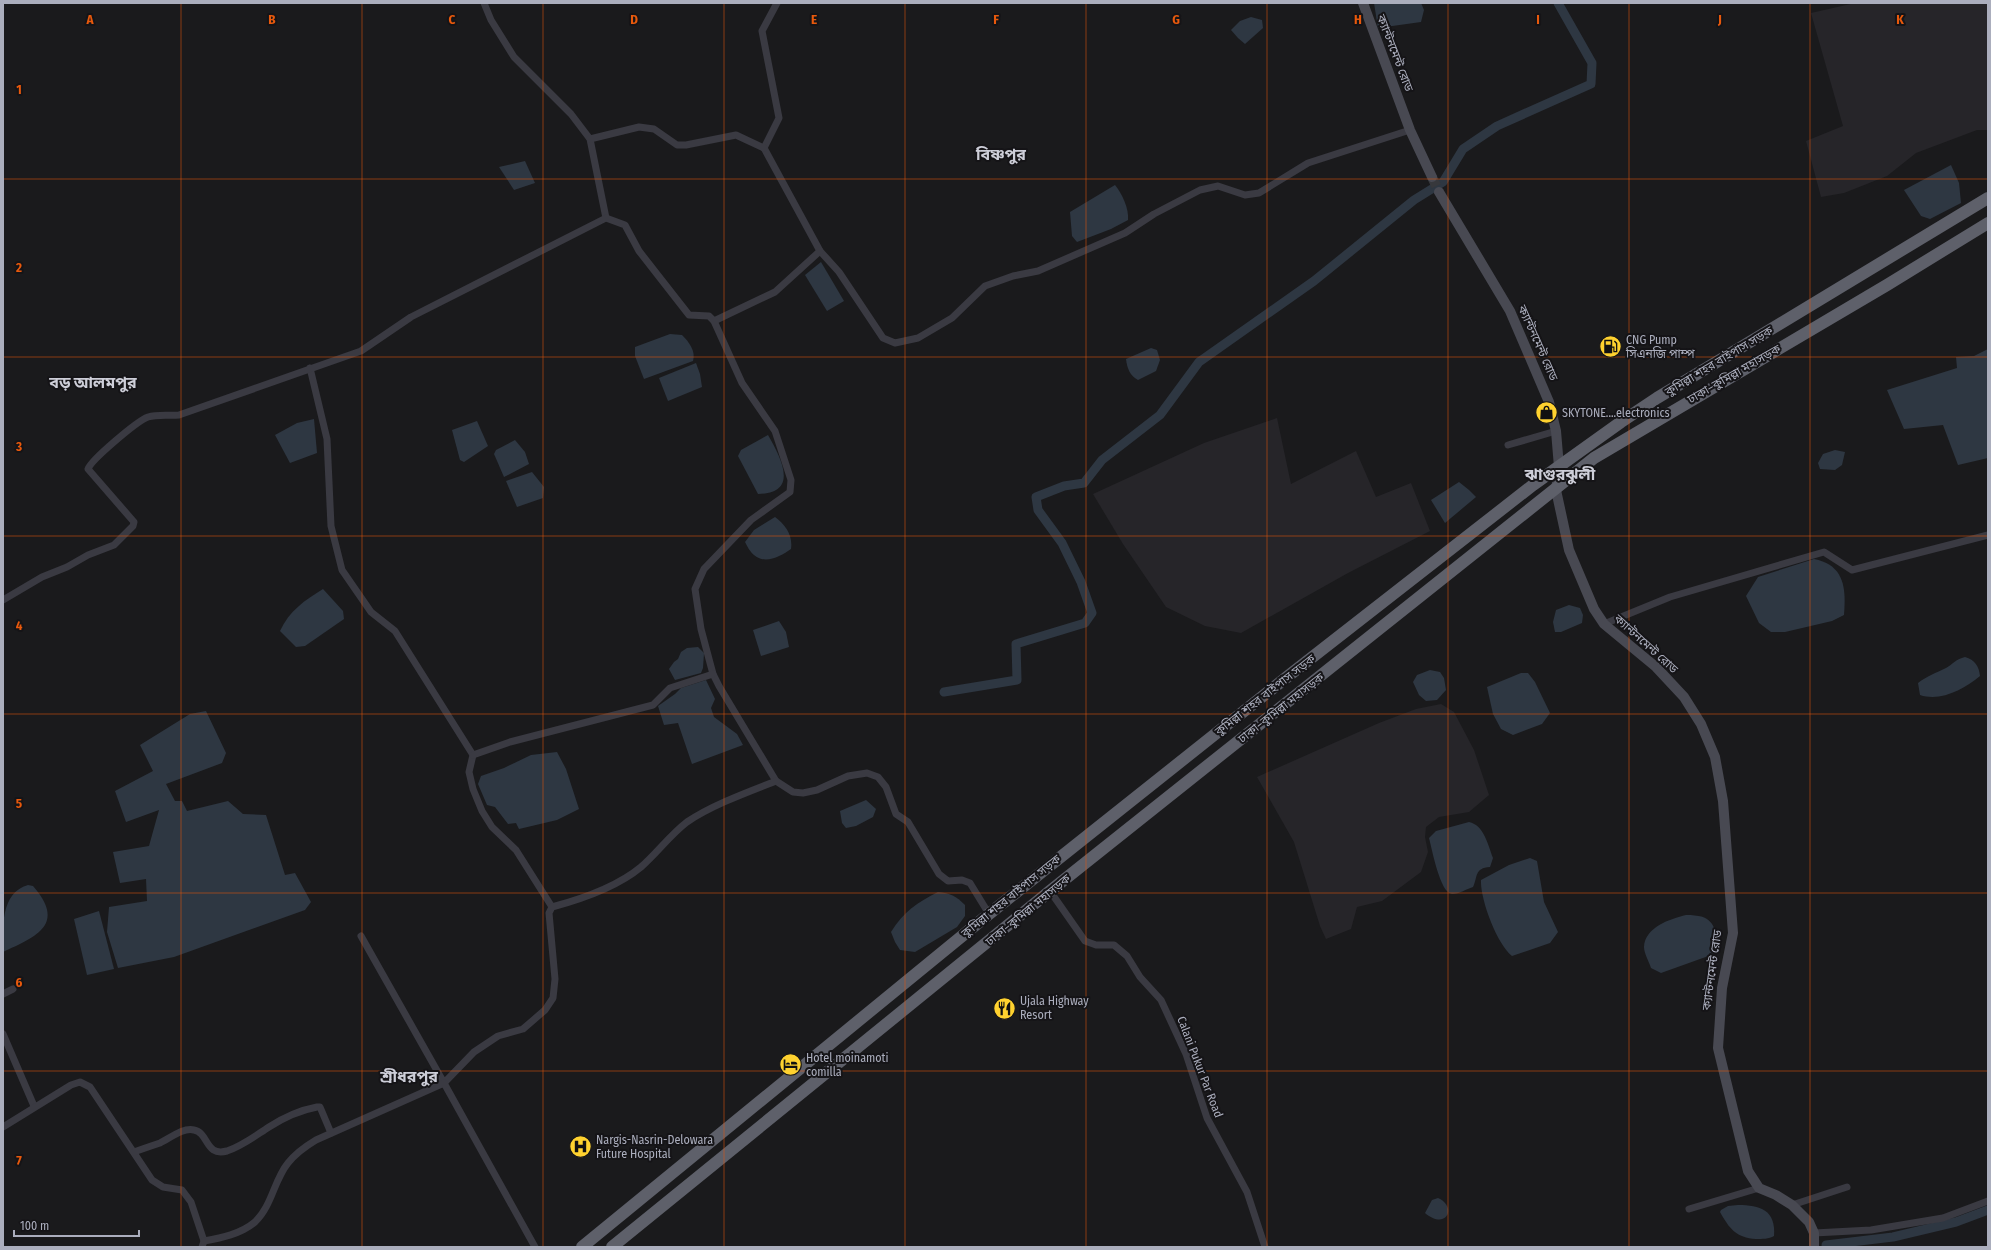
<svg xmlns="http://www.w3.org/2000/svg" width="1991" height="1250" font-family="'Fira Sans Condensed','Noto Sans Bengali',sans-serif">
<rect width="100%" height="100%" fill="#1a1a1c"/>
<g fill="#262529">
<polygon points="1855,3 1988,3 1988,130 1977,130 1916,153 1887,176 1844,193 1821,197 1806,141 1843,126 1811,13"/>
<polygon points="1277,418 1291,484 1356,451 1376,497 1411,483 1430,531 1348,573 1241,633 1205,626 1166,607 1123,544 1093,494 1204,443"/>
<polygon points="1441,704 1454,712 1474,750 1489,795 1469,812 1439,817 1426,827 1425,837 1428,852 1421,872 1382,901 1357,907 1351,929 1326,939 1320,926 1294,842 1257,777 1379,723 1416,709"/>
</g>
<g fill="#2e3742">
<polygon points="1374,3 1421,3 1424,10 1421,22 1378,28"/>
<polygon points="1251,17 1262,20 1263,28 1245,44 1238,38 1231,30 1240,21"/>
<polygon points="525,161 535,183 514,190 499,167"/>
<polygon points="1951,165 1959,183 1961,203 1930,219 1921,216 1904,190"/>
<path d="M1115,185C1122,194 1129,208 1128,220L1111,229L1077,242L1072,236L1070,212Z"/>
<polygon points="821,262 844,301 827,311 805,275"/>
<path d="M670,334L682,335C689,342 696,351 693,361L644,379L635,356V347Z"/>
<path d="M1151,348L1157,350L1160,360L1156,371L1138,380C1130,376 1127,368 1126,359Z"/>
<polygon points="1988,349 1988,458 1958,465 1943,425 1904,429 1887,390 1957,368 1956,357 1974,356"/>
<polygon points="696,363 700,374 702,387 668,401 659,378"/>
<polygon points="314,419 317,453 290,463 275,435 297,423"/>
<polygon points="477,421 488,446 464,462 460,460 452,430"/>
<path d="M768,435C781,458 800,493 758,494L738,456L741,450Z"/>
<polygon points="515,440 525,452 529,464 504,477 494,454 496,450"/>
<polygon points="1835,450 1845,452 1842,465 1835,470 1820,469 1818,463 1823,454"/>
<polygon points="532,472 544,487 543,498 517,507 506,481"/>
<polygon points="1459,482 1469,490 1476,497 1445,523 1431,500"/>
<path d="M775,517C786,525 793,536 791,549C781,556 765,565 754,555C750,552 747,546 745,542L754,530Z"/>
<path d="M1814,559C1845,565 1846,589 1844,615L1832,621L1785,632H1771L1759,623L1746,596L1758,577Z"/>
<path d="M323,589L343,611L344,619L305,646L296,647L280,631C289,611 305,600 323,589Z"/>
<polygon points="1569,605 1580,608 1583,615 1582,623 1561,632 1555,632 1553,622 1556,610"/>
<polygon points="779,621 786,632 789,647 761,656 753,630"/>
<polygon points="698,647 704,653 703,668 701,673 675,680 669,669 674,662 678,659 681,652 687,648"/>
<path d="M1965,657C1975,660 1979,666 1980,676C1964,689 1941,702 1920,695L1918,683C1927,676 1936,673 1946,668C1953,664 1956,659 1965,657Z"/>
<polygon points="1430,670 1440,672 1444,678 1446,690 1437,700 1426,701 1419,695 1413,682 1417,675"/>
<polygon points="1521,673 1528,673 1535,682 1550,713 1542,724 1513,735 1501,729 1493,714 1487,687"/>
<polygon points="706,680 715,699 711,708 714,717 737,734 743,745 692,764 678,723 664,725 658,706 675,694 681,688"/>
<polygon points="206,711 226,753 222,763 166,784 175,801 182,801 187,811 228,801 243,814 266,815 285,875 295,873 311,902 305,910 174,957 118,968 107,932 109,907 147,901 146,879 120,883 113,852 149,846 159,810 126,822 115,791 153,771 140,745 190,714"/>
<polygon points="557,752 566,769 579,809 557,820 519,829 516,823 508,824 495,807 487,805 478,784 481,776 504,768 531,755"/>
<polygon points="866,800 876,809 873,817 856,826 846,828 842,823 840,811"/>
<path d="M1469,822C1484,825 1488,845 1493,858L1490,867C1474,868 1478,877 1473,887C1466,889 1460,894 1452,894C1440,893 1432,849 1429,838L1436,831Z"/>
<path d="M1530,858L1537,861L1544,902L1558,932L1550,943L1512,956C1497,944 1480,899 1481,880L1509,865Z"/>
<path d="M28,885L33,886C66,924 38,936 3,952C3,928 0,893 28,885Z"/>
<path d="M938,892C950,893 956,896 965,905V916L957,927L915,952L900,950L895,942L891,932C903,912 918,902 938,892Z"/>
<polygon points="99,911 114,969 87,975 74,919"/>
<path d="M1686,915C1712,915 1714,923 1719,946L1714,954L1661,973L1651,968C1649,962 1644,953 1644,947C1645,927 1670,919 1686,915Z"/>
<path d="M1438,1198C1458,1207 1446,1231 1425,1213L1432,1200Z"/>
<path d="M1738,1205C1760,1205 1776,1210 1774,1236C1769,1239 1762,1239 1756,1239C1736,1238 1729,1228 1720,1212L1721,1210L1728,1206Z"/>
</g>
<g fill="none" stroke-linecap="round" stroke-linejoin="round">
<g stroke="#2e3742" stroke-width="9">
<polyline points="944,692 1017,680 1016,644 1085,623 1092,613 1081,582 1062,543 1038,510 1036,497 1064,486 1084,483 1102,460 1160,415 1199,362 1314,281 1414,200 1443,182 1463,149 1497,126 1591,84 1592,63 1558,3"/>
<polyline points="1826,1245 1893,1237 1956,1222 1988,1210"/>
</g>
<polyline stroke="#37383c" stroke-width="10" stroke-dasharray="10 5" stroke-linecap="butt" points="1432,177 1439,192"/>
<g stroke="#3a3a42" stroke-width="7">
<polyline points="484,3 491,20 514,57 571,114 590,139 606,218"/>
<polyline points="777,3 762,31 779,118 764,148 820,251 839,272 883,338 895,343 918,338 952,318 985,286 1013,276 1038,271 1125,233 1154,214 1200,190 1218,186 1245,195 1259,193 1308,163 1410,130"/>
<polyline points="590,139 639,127 654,129 677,145 686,145 736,135 764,148"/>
<polyline points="714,321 775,292 820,251"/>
<polyline points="310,368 327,439 331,526 342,570 371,612 395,631 473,755 469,772 473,789 482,811 492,827 516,850 552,907"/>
<polyline points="1508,445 1556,431"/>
<path d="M3,600L42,577L67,567L88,555L114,545L133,526L134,522L88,469C91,460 137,421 148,417C158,414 169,416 179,415L361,351L411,317L606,218L625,225L639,251L689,315L709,316L714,321L742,383L775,431L791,480L790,492L751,520L704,569L695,589L701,629L713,674L719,686L776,781L793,792L803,793L817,790L848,776L867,773L878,777L886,787L896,814L908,822L939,874L948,881L962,880L970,883L989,914"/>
<polyline points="1604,624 1670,597 1824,552 1852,570 1988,535"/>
<polyline points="473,755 510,742 653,705 670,688 713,674"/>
<polyline points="1050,891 1085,941 1096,945 1114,945 1127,956 1140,977 1161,1000 1186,1054 1207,1118 1247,1192 1265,1247"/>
<path d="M361,936L444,1083L474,1052L498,1036L523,1029L545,1010L553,998L555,979L549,913L552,907C582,899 617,887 641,867C657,853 670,835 687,822C712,805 748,792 776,781"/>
<polyline points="3,994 13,989"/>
<polyline points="3,1034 34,1106"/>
<polyline points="3,1127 71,1085 80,1082 90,1087 152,1180 163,1187 182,1190 191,1202 204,1241 202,1247"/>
<path d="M134,1152C142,1149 151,1146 160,1143C169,1139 183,1127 194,1130C209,1133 205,1157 227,1151C242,1146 255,1136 269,1127C283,1118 301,1110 317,1107H320L331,1133"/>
<polyline points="1792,1205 1847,1187"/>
<polyline points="1689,1209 1759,1188"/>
<polyline points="1814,1233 1871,1230 1943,1218 1988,1201"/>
<path d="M204,1241C221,1238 241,1234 255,1222C272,1206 274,1180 288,1163C296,1153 306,1146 316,1140L444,1083L535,1247"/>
</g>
<g stroke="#484952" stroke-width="10">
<polyline points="1363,3 1410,130 1432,177"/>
<polyline points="1439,192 1510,311 1549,402 1556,431 1559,467 1556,490 1569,550 1594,609 1604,624 1656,667 1684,697 1701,724 1715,757 1723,801 1733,933 1722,988 1718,1048 1748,1171 1759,1188 1776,1195 1792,1205 1809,1222 1814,1233 1814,1247"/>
</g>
<g stroke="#5e606a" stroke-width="12">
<polyline points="582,1247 989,914 1292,673 1533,485 1621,422 1657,398 1988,198"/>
<polyline points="612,1247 1050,891 1594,458 1887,285 1988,223"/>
</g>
</g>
<path fill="none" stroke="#e8590c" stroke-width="1" stroke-opacity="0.55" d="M181,3V1247M362,3V1247M543,3V1247M724,3V1247M905,3V1247M1086,3V1247M1267,3V1247M1448,3V1247M1629,3V1247M1810,3V1247M3,179H1988M3,357H1988M3,536H1988M3,714H1988M3,893H1988M3,1071H1988"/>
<defs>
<symbol id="fuel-disc" viewBox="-11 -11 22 22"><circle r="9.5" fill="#ffd22f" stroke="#151417"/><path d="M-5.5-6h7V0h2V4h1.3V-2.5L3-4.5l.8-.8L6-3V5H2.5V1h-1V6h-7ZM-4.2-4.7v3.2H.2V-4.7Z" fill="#111"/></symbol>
<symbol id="shop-disc" viewBox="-11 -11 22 22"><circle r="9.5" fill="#ffd22f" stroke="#151417"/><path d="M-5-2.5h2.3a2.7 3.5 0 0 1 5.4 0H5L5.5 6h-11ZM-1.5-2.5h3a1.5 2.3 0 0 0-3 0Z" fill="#111"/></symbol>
<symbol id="restaurant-disc" viewBox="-11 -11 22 22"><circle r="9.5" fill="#ffd22f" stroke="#151417"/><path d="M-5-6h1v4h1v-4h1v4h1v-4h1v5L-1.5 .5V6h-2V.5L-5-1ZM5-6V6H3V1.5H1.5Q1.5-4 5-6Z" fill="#111"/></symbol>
<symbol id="hotel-disc" viewBox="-11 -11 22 22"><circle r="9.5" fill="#ffd22f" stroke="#151417"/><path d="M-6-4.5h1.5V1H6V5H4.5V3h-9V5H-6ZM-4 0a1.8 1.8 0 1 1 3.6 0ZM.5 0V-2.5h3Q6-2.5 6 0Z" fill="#111"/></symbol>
<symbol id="hospital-disc" viewBox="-11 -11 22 22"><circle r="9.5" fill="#ffd22f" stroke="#151417"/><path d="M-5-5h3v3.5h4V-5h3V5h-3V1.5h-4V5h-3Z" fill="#111"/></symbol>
</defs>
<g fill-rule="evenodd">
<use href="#fuel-disc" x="1598" y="334" width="25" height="25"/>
<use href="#shop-disc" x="1534" y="400" width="25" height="25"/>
<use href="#restaurant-disc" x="992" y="996" width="25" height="25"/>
<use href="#hotel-disc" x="778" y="1052" width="25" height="25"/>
<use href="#hospital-disc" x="568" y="1134" width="25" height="25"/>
</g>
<g text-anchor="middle" stroke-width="4" stroke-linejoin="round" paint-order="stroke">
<g font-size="12" fill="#abaebd" stroke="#151417">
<text transform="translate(1395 53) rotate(69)" y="4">ক্যান্টনমেন্ট রোড</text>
<text transform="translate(1538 343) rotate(66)" y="4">ক্যান্টনমেন্ট রোড</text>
<text transform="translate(1719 361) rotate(-31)" y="4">কুমিল্লা শহর বাইপাস সড়ক</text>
<text transform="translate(1734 374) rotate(-30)" y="4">ঢাকা–কুমিল্লা মহাসড়ক</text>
<text transform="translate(1646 644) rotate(42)" y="4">ক্যান্টনমেন্ট রোড</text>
<text transform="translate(1265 695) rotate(-38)" y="4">কুমিল্লা শহর বাইপাস সড়ক</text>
<text transform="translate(1281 708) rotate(-38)" y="4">ঢাকা–কুমিল্লা মহাসড়ক</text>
<text transform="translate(1011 896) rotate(-39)" y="4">কুমিল্লা শহর বাইপাস সড়ক</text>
<text transform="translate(1028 910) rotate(-39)" y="4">ঢাকা–কুমিল্লা মহাসড়ক</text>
<text transform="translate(1712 970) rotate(-82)" y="4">ক্যান্টনমেন্ট রোড</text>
<text transform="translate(1200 1067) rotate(69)" y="4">Calani Pukur Par Road</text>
</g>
<g font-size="12" fill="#abaebd" stroke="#151417" text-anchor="start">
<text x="1626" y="344">CNG Pump<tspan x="1626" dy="14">সিএনজি পাম্প</tspan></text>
<text x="1562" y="417">SKYTONE....electronics</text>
<text x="1020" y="1005">Ujala Highway<tspan x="1020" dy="14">Resort</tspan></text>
<text x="806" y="1062">Hotel moinamoti<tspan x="806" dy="14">comilla</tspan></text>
<text x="596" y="1144">Nargis-Nasrin-Delowara<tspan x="596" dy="14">Future Hospital</tspan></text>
</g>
<g font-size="16" font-weight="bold" fill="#cdced8" stroke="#151417">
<text x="1001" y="160">বিষ্ণপুর</text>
<text x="93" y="388">বড় আলমপুর</text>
<text x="1560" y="480">ঝাগুরঝুলী</text>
<text x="409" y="1082">শ্রীধরপুর</text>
</g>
</g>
<g font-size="13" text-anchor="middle" font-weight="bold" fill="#e8590c" stroke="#151417" stroke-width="4" stroke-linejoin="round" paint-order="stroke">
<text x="90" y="24">A</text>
<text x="272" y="24">B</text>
<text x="452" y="24">C</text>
<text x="634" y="24">D</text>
<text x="814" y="24">E</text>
<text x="996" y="24">F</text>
<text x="1176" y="24">G</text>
<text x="1358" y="24">H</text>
<text x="1538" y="24">I</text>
<text x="1720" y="24">J</text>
<text x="1900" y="24">K</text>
<text x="19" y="94">1</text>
<text x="19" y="272">2</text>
<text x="19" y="451">3</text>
<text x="19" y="630">4</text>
<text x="19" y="808">5</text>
<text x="19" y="987">6</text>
<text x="19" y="1165">7</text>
</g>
<rect width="1991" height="1250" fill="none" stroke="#abaebd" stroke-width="8"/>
<path d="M14 1230v6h125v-6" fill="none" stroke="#abaebd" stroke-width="2"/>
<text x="20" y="1230" font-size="12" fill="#abaebd" stroke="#151417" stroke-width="3" paint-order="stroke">100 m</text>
</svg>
